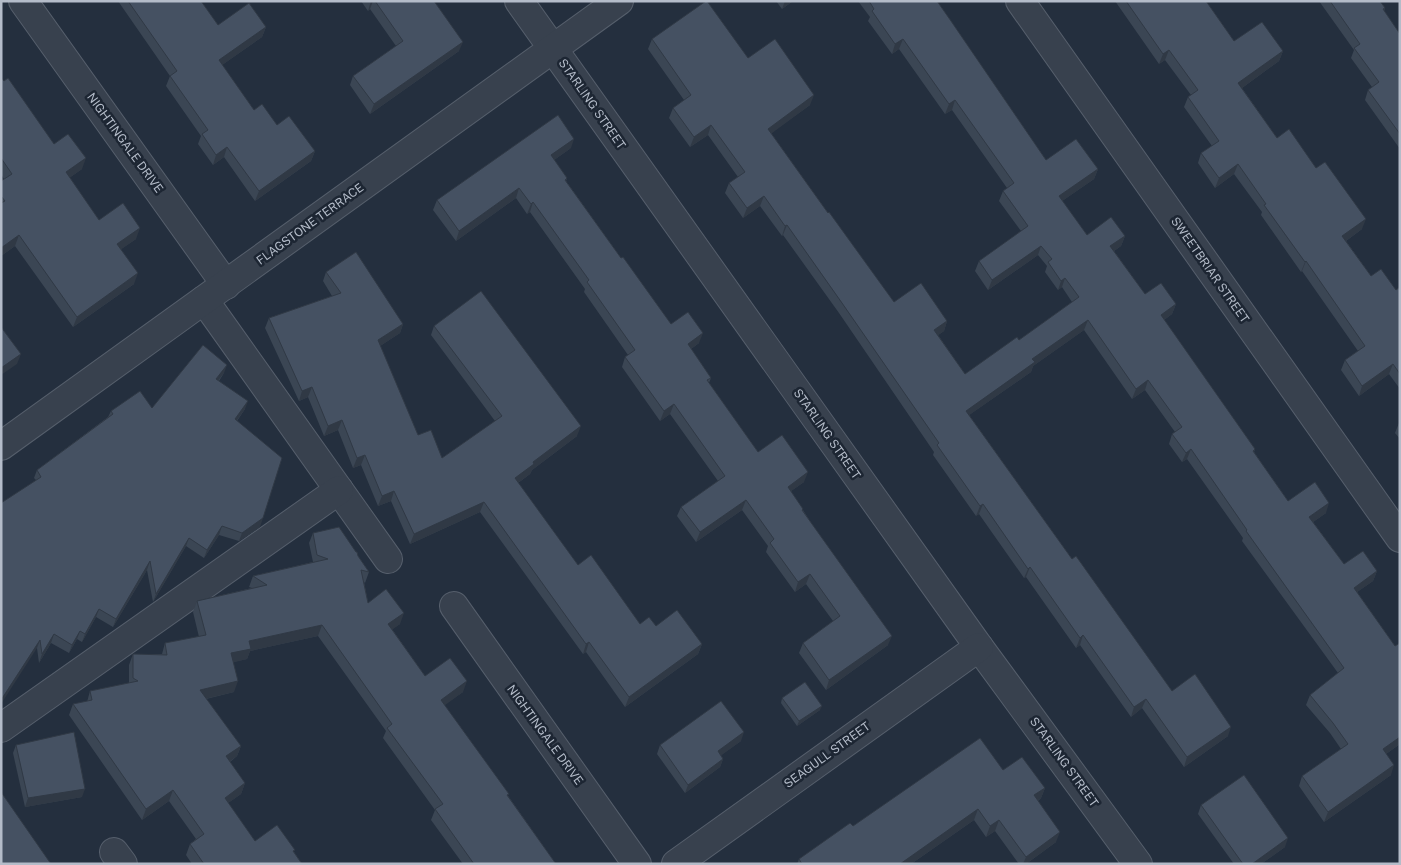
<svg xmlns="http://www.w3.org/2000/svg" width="1401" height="865" font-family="'Public Sans',sans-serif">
<rect width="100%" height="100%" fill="#242f3e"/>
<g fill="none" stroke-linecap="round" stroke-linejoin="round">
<defs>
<g id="street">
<polyline points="23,1 226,285"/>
<polyline points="519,1 979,647 1138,864"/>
<polyline points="1020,1 1400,538"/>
<polyline points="204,300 388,559"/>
<polyline points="1,446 619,1"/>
<polyline points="454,606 637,864"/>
<polyline points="1,728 339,490"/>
<polyline points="114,852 123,864"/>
<polyline points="676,864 979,647"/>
</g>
</defs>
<use href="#street" stroke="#565f6c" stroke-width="30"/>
<use href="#street" stroke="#38414e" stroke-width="28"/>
</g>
<g fill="#3b4654">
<polygon points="118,1 201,1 218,25 266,27 262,37 222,65 254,110 315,151 311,161 255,201 224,157 213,165 198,144 201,136 166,86 170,76"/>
<polygon points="361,1 434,1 459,51 370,114 350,85 353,76 396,46 370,9 368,11"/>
<polygon points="776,1 793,1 782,9"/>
<polygon points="858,1 937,1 1046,160 1098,169 1094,179 1062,201 1087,235 1125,236 1121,246 1114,251 1145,294 1176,304 1172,314 1164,320 1255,449 1254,452 1288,501 1326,513 1313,522 1344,564 1377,571 1373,581 1357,592 1395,646 1400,643 1400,744 1386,754 1391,775 1324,822 1299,786 1302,776 1341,749 1330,733 1306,705 1310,695 1338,673 1242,541 1243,538 1187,459 1182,462 1169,444 1172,434 1175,432 1145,390 1132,399 1084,330 1033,366 1031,372 969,415 1072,559 1172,691 1228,736 1184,767 1142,708 1131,717 1080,645 1076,648 1026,577 1024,578 979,514 976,516 933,455 934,452 839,313 783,235 782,236 760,206 743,218 725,193 729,183 738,177 708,135 690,147 669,118 673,108 684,100 648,49 652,39 748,58 810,105 771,133 828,213 894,302 947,321 944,331 938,335 965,374 1019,340 1072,302 1062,287 1058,290 1045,272 1047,266 1038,255 988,290 975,271 979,261 1021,231 999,201 1003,191 1007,188 952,110 945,114 899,49 892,54 868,21 870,17"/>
<polygon points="1115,1 1206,1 1234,41 1283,51 1279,61 1242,88 1277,138 1316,168 1362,229 1346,241 1371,276 1396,290 1400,287 1400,389 1389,374 1359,396 1341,370 1345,360 1358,351 1302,271 1301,272 1261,215 1262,212 1234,174 1215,188 1198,163 1201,153 1212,146 1184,107 1188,97 1191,95 1165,60 1159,64"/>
<polygon points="1319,1 1380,1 1385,8 1384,11 1400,34 1400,149 1365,100 1368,90 1372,87 1351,58 1354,50"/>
<polygon points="1,78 54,144 82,169 69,178 99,220 136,239 121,249 134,284 73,327 15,246 1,256 1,181 4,179 1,174"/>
<polygon points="571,148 554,160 567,178 566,181 621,258 671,324 699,343 691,349 711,378 709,383 758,452 804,482 791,491 888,645 826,690 799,653 803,643 833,621 806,584 795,592 766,552 768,546 742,510 696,542 677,516 681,507 718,481 670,414 660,421 622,367 625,357 628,355 584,292 585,289 530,212 527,214 516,198 456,241 433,210 437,200"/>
<polygon points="326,272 403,324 400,333 380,346 418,435 442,458 495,421 431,335 434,326 577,436 532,470 530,474 518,483 578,565 640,624 656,626 702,644 698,654 625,707 586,652 583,654 480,512 410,544 391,501 378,506 361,465 353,468 338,430 324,436 308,397 299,401 265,328 269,318 332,296 323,281"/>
<polygon points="224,373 219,381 245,409 237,421 260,527 239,541 219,535 204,558 186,546 153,602 147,570 113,627 96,617 82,642 77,639 69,653 51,643 39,663 37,648 36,480 34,478 37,470 108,417 111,411 152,408"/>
<polygon points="1400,422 1400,439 1395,433 1399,423"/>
<polygon points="313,533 358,556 369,572 365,583 364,582 368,603 400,624 392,629 425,676 463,692 444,705 556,864 463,864 431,820 435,810 383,738 386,731 318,636 250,651 247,659 233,662 234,692 206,699 241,746 237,756 230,762 245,783 241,794 228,803 255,841 294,852 302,864 192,864 186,855 190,844 196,839 169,801 142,820 69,715 73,704 87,702 90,691 129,683 129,665 133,654 162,654 165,643 199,637 193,612 197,601 252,588 249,587 253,576 313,562 309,543"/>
<polygon points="782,698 820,710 797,726 781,703"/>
<polygon points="741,741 721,755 723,759 720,767 685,793 657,754 660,745"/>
<polygon points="16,745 82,797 25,807 13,753"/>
<polygon points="1045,788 1041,798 1038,801 1056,842 1026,864 1019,864 995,831 986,837 974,820 911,864 797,864 799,859 853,826"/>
<polygon points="1201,805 1285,847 1261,864 1234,864 1198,814"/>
</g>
<g fill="#303945">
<polygon points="371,1 373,1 370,9 368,11"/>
<polygon points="785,1 793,1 782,9"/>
<polygon points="266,27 262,37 215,70 219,60"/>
<polygon points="903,39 899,49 892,54 895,44"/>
<polygon points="463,42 459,51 370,114 374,104"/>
<polygon points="1169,50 1165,60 1159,64 1163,54"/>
<polygon points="1283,51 1279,61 1235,93 1238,83"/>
<polygon points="814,95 810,105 764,139 768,129"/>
<polygon points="955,100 952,110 945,114 949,104"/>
<polygon points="711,125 708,135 690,147 694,137"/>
<polygon points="574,139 571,148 547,165 551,155"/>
<polygon points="227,147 224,157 213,165 216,155"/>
<polygon points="315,151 311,161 255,201 259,191"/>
<polygon points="86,158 82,169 62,183 66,172"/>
<polygon points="1238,164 1234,174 1215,188 1219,178"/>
<polygon points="1098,169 1094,179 1055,206 1059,196"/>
<polygon points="519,188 516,198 456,241 459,231"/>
<polygon points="764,196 760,206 743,218 747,208"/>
<polygon points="533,202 530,212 527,214 531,204"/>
<polygon points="1366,219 1362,229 1339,246 1342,236"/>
<polygon points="787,225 783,235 782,236 785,226"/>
<polygon points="140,228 136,239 113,255 117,244"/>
<polygon points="19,235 15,246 1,256 1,248"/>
<polygon points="1125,236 1121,246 1107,256 1110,246"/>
<polygon points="1041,246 1038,255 988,290 992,280"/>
<polygon points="1306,261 1302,271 1301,272 1305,262"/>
<polygon points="138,273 134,284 73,327 77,317"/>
<polygon points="1065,278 1062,287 1058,290 1061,281"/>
<polygon points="1176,304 1172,314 1157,325 1161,315"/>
<polygon points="1088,320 1084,330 1033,366 1031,372 962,420 966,411 1032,359"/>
<polygon points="947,321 944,331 931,340 934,330"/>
<polygon points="403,324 400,333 374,350 378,340"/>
<polygon points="703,333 699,343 684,354 688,344"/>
<polygon points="21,354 17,364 1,375 1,368"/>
<polygon points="1393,364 1389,374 1359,396 1362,386"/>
<polygon points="227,365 224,373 213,387 216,379"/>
<polygon points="1148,380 1145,390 1132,399 1136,389"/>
<polygon points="312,387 308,397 299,401 302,391"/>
<polygon points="248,401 245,409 232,427 235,419"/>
<polygon points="674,404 670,414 660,421 664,411"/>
<polygon points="342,420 338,430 324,436 328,426"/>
<polygon points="581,426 577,436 532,470 530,474 511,488 515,478 533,462"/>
<polygon points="1191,449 1187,459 1182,462 1186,453"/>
<polygon points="365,455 361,465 353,468 357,458"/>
<polygon points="808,472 804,482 784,496 788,487"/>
<polygon points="394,491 391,501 378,506 382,496"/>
<polygon points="746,500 742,510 696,542 700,532"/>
<polygon points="484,502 480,512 410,544 414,534"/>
<polygon points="1329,503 1326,513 1306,527 1309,517"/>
<polygon points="983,504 979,514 976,516 980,506"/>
<polygon points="263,518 260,527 239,541 242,533"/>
<polygon points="222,526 219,535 204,558 207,550"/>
<polygon points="189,538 186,546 153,602 156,594"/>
<polygon points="150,561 147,570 113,627 116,619"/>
<polygon points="1030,567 1026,577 1024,578 1028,569"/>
<polygon points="1377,571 1373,581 1350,597 1354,588"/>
<polygon points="810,574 806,584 795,592 798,582"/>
<polygon points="99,609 96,617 82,642 85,634"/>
<polygon points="404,613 400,624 385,635 388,624"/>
<polygon points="322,625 318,636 250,651 247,659 227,664 231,653 249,641"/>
<polygon points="80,631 77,639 69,653 72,645"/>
<polygon points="54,634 51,643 39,663 42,654"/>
<polygon points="1083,635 1080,645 1076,648 1080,638"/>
<polygon points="892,636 888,645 826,690 829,680"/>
<polygon points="40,640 37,648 1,704 1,700"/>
<polygon points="589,642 586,652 583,654 586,644"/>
<polygon points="702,644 698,654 625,707 629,697"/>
<polygon points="238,681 234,692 196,701 200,690"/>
<polygon points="467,681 463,692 437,711 441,700"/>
<polygon points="1146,699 1142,708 1131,717 1134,707"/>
<polygon points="822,706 820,710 797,726 799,721"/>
<polygon points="1231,727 1228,736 1184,767 1187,757"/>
<polygon points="744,732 741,741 715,760 718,751"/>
<polygon points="1400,737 1400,744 1379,759 1383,749"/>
<polygon points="241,746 237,756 222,767 226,756"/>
<polygon points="723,759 720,767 685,793 688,785"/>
<polygon points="1394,765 1391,775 1324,822 1328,812"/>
<polygon points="245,783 241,794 221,808 225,798"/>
<polygon points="1045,788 1041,798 1030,806 1034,795"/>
<polygon points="85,789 82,797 25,807 28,798"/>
<polygon points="173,790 169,801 142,820 146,809"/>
<polygon points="978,809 974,820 911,864 900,864"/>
<polygon points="999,820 995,831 986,837 990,826"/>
<polygon points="1060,832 1056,842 1026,864 1023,864 1026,857"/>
<polygon points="1288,838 1285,847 1261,864 1252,864"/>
</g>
<g fill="#455162" stroke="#303945">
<polygon points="128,1 201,1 218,25 249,3 266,27 219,60 254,110 262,104 277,125 289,116 315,151 259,191 227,147 216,155 202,134 208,130 170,76 177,71"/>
<polygon points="375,1 434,1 463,42 374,104 353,76 403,41"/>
<polygon points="706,1 707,1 748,58 775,39 814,95 768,129 828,213 829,212 894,302 921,283 947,321 934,330 965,374 1017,337 1019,340 1079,297 1065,278 1061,281 1048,262 1052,259 1041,246 992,280 979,261 1028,226 1003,191 1014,183 955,100 949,104 903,39 895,44 872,11 874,9 869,1 937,1 951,21 1046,160 1076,139 1098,169 1059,196 1087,235 1111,217 1125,236 1110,246 1145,294 1161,283 1176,304 1161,315 1255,449 1253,451 1288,501 1315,482 1329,503 1309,517 1344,564 1363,551 1377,571 1354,588 1395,646 1400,643 1400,737 1383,749 1394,765 1328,812 1302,776 1348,744 1333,723 1310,695 1344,668 1246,531 1247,530 1191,449 1186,453 1172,434 1182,427 1148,380 1136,389 1088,320 1032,359 1035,362 966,411 1072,559 1076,556 1172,691 1195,674 1231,727 1187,757 1146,699 1134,707 1083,635 1080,638 1030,567 1028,569 983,504 980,506 937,445 939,443 842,303 787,225 785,226 764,196 747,208 729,183 745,172 711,125 694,137 673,108 691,95 652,39"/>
<polygon points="1126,1 1206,1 1234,41 1262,22 1283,51 1238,83 1277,138 1289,129 1316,168 1325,162 1366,219 1342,236 1371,276 1381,269 1396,290 1400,287 1400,374 1393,364 1362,386 1345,360 1365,346 1306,261 1305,262 1264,205 1266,204 1238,164 1219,178 1201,153 1219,141 1188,97 1198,90 1169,50 1163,54"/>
<polygon points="1330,1 1380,1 1385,8 1383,9 1400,34 1400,134 1368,90 1379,82 1354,48 1360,44"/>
<polygon points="1,78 4,81 8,78 54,144 68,134 86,158 66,172 99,220 123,203 140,228 117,244 138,273 77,317 19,235 1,248 1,203 5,201 1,196 1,181 12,174 1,158"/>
<polygon points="558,115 574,139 551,155 567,178 565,180 621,258 623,257 671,324 688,312 703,333 688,344 711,378 707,380 758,452 782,435 808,472 788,487 803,509 802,510 892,636 829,680 803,643 840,616 810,574 798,582 770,543 774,539 746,500 700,532 681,507 725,476 674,404 664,411 625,357 635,350 587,282 589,280 533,202 531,204 519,188 459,231 437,200"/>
<polygon points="356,252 403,324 378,340 418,435 431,430 442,458 502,416 434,326 481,291 581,426 533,462 534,464 515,478 578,565 591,555 640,624 649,617 656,626 677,610 702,644 629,697 589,642 586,644 484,502 414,534 394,491 382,496 365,455 357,458 342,420 328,426 312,387 302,391 269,318 341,293 326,272"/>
<polygon points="1,327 21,354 1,368"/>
<polygon points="203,345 227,365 216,379 248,401 235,419 282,458 263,518 242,533 222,526 207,550 189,538 156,594 150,561 116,619 99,609 85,634 80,631 72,645 54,634 42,654 40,640 1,700 1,503 41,477 37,470 113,414 111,411 140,391 152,408"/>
<polygon points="339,527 356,552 357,552 358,556 369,572 361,570 368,603 386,589 404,613 388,624 425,676 450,658 467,681 441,700 509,794 507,795 556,864 474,864 435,809 443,804 387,728 392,724 322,625 249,641 251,649 231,653 238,681 200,690 241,746 226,756 245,783 225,798 255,841 277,825 295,850 293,851 302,864 204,864 190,844 204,834 173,790 146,809 73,704 92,700 90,691 138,681 133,678 133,654 167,655 165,643 206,635 197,601 267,585 253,576 328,559 317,555 313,533"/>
<polygon points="805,682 822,706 799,721 782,698"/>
<polygon points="721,701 744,732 718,751 723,759 688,785 660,745"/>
<polygon points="74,732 85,789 28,798 16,745"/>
<polygon points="980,738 1003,770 1022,757 1045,788 1034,795 1060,832 1026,857 999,820 990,826 978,809 900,864 802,864 799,859 850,823 853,826"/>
<polygon points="1244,775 1288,838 1252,864 1243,864 1201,805"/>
<polygon points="1,792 51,864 1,864"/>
</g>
<g text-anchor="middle" stroke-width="5" stroke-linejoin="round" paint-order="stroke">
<g font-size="12" fill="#b4bcc9" stroke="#1d2633">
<text transform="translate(592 104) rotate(55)" y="4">STARLING STREET</text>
<text transform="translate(125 143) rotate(54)" y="4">NIGHTINGALE DRIVE</text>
<text transform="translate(310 224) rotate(-36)" y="4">FLAGSTONE TERRACE</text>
<text transform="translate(1210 270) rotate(55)" y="4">SWEETBRIAR STREET</text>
<text transform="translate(827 434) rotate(55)" y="4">STARLING STREET</text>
<text transform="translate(545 735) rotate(54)" y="4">NIGHTINGALE DRIVE</text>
<text transform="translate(827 755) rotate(-36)" y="4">SEAGULL STREET</text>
<text transform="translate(1064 762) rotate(54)" y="4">STARLING STREET</text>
</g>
</g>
<rect width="1401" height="865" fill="none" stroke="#b4bcc9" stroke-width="5"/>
</svg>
